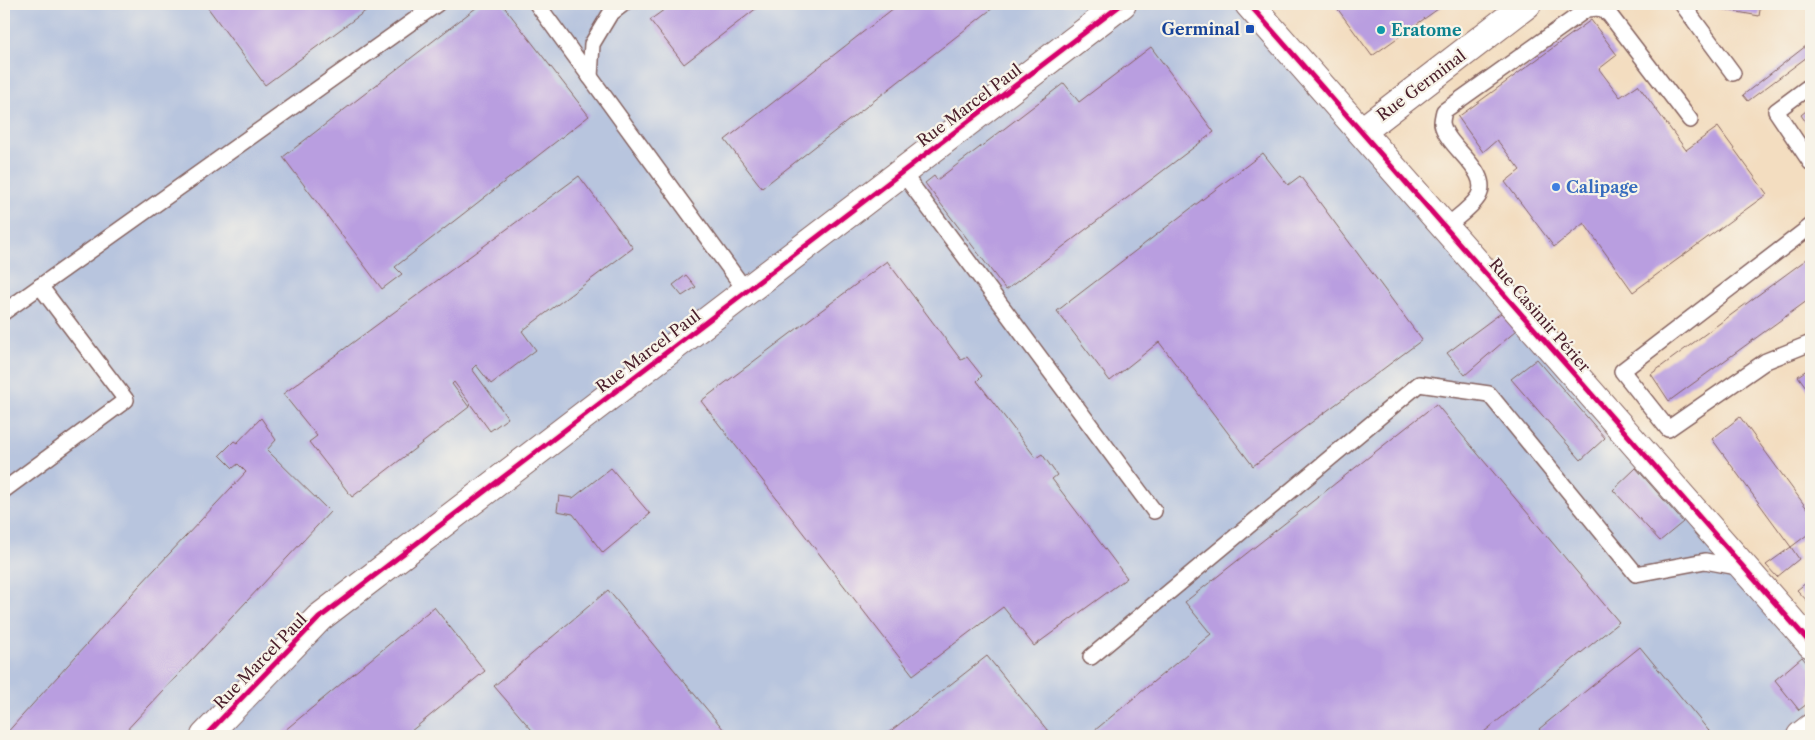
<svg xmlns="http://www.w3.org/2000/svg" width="1815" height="740" font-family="'Libre Caslon Text',serif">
<rect width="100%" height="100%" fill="#f7f3e8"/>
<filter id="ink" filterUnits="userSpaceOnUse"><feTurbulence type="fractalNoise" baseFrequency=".02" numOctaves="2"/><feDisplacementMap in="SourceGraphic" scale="10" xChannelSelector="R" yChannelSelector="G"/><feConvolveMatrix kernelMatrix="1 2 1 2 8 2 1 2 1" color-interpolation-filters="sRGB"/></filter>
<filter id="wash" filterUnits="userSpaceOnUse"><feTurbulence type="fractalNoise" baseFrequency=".0096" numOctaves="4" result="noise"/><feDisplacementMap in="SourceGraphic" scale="20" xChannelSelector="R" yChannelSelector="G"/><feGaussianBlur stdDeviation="1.12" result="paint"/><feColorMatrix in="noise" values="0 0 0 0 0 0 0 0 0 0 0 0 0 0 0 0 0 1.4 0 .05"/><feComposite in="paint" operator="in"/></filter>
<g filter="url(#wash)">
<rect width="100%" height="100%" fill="#f3ddc0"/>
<polygon fill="#b8c5de" points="4,4 1247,4 1811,647 1811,736 4,736"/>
<g id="blocks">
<g fill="#b99ee0">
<polygon points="205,4 375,4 265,85"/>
<polygon points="481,4 502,4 589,116 395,267 402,274 382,289 283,157"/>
<polygon points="672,4 762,4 684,64 650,20"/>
<polygon points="899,4 998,4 762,188 725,140"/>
<polygon points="1334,4 1445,4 1372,56"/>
<polygon points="1712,4 1761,4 1759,16 1711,7"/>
<polygon points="1591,20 1617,55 1599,69 1620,97 1638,85 1686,150 1718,127 1767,194 1633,292 1584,223 1554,247 1505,182 1520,170 1497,140 1483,152 1458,117"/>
<polygon points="1811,42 1811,54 1748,101 1743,95"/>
<polygon points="1151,47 1214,132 1006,290 925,183 934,176 937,180 1064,83 1079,102"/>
<polygon points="1811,107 1811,130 1801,115"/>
<polygon points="1263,153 1288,185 1300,176 1422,340 1253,466 1159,342 1110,381 1057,311"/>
<polygon points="579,176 633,248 522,331 536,350 491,384 476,365 472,369 508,418 490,431 454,382 452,384 469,407 352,497 309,442 317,436 283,394"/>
<polygon points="1811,256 1811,298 1669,401 1651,374"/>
<polygon points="887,261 961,360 967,357 982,376 977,381 1036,458 1042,454 1057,475 1052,479 1127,578 1034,646 1003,607 913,675 701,401"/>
<polygon points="686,275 696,287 682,296 673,285"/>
<polygon points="1501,313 1517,330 1465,375 1447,353"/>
<polygon points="1537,359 1605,438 1581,460 1511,379"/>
<polygon points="1811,367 1811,394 1798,376"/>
<polygon points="1436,404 1619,622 1479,736 1088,736 1211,634 1185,602"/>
<polygon points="1740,417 1811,514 1811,532 1791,547 1712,439"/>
<polygon points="261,418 276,440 267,450 330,512 121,736 4,736 140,585 246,472 238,464 233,468 220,455 234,441 237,443"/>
<polygon points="611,468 650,514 603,553 573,514 557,511 559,496 573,498"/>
<polygon points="1636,468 1683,522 1660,541 1613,490"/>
<polygon points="1791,547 1799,559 1777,577 1766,565"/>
<polygon points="1811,579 1811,605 1797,590"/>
<polygon points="608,590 729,736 537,736 494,686"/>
<polygon points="434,607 485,671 405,736 278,736"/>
<polygon points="1640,647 1713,736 1544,736 1539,729"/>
<polygon points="987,656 1052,736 884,736 888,733"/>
<polygon points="1802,657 1811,668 1811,701 1799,710 1775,680"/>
</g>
</g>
</g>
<g filter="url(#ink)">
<use href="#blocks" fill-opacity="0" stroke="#85625f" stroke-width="1"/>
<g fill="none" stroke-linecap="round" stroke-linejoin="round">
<defs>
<g id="lane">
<polyline points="537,4 746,291"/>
<polyline points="1682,4 1733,73"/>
<polyline points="590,77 592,44 610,14 623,4"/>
<polyline points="1811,85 1776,111 1811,163"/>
<polyline points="902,172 1154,511"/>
<polyline points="1811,226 1622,371 1668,429 1766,361 1811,343"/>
<path d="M1446,227C1456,218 1471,208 1478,197C1493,171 1446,148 1442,123C1442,120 1443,115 1444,111L1587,9L1599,8L1609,14L1690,120"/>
<polyline points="4,312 437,4"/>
<polyline points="4,490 126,400 40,286"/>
<polyline points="1091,657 1419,384 1489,394 1636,574 1705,561 1743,568"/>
</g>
<g id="street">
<polyline points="1249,4 1811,644"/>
<polyline points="1362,131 1527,4"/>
<polyline points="205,736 319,618 1122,4"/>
<polyline points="1801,736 1811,728"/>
</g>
</defs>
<use href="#lane" stroke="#85625f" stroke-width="18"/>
<use href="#street" stroke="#85625f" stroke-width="30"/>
<use href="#lane" stroke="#fff" stroke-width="15"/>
<use href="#street" stroke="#fff" stroke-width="28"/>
<defs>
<g id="cycleway">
<polyline points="1249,4 1811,644"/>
<polyline points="205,736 319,618 1122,4"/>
</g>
</defs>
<use href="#cycleway" stroke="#f7f3e8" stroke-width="8"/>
<use href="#cycleway" stroke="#d6006c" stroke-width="5"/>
</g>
</g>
<rect fill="#1a4fb4" stroke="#f7f3e8" stroke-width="2" x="1245" y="24" width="10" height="10" rx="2.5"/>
<circle fill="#0f9aa8" stroke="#f7f3e8" stroke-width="2" cx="1381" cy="30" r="5"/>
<circle fill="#3f7fe0" stroke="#f7f3e8" stroke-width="2" cx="1556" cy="187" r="5"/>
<g text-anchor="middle" stroke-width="4.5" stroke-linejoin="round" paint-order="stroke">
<g font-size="16" font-weight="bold" fill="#164399" stroke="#f7f3e8" text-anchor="end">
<text x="1240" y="35">Germinal</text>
</g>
<g font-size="16" font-weight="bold" fill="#0d838f" stroke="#f7f3e8" text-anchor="start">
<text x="1391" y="36">Eratome</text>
</g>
<g font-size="16" fill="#4a1f2b" stroke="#f7f3e8">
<text transform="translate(1421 85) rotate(-37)" y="6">Rue Germinal</text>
<text transform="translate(969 105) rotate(-37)" y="6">Rue Marcel Paul</text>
<text transform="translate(1540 315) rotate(49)" y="6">Rue Casimir Périer</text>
<text transform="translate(648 351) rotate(-37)" y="6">Rue Marcel Paul</text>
<text transform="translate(260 661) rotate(-46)" y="6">Rue Marcel Paul</text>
</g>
<g font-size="16" font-weight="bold" fill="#366cbe" stroke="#f7f3e8" text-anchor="start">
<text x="1566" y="193">Calipage</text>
</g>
</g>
<rect width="1815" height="740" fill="none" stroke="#f7f3e8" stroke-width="20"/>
</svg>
